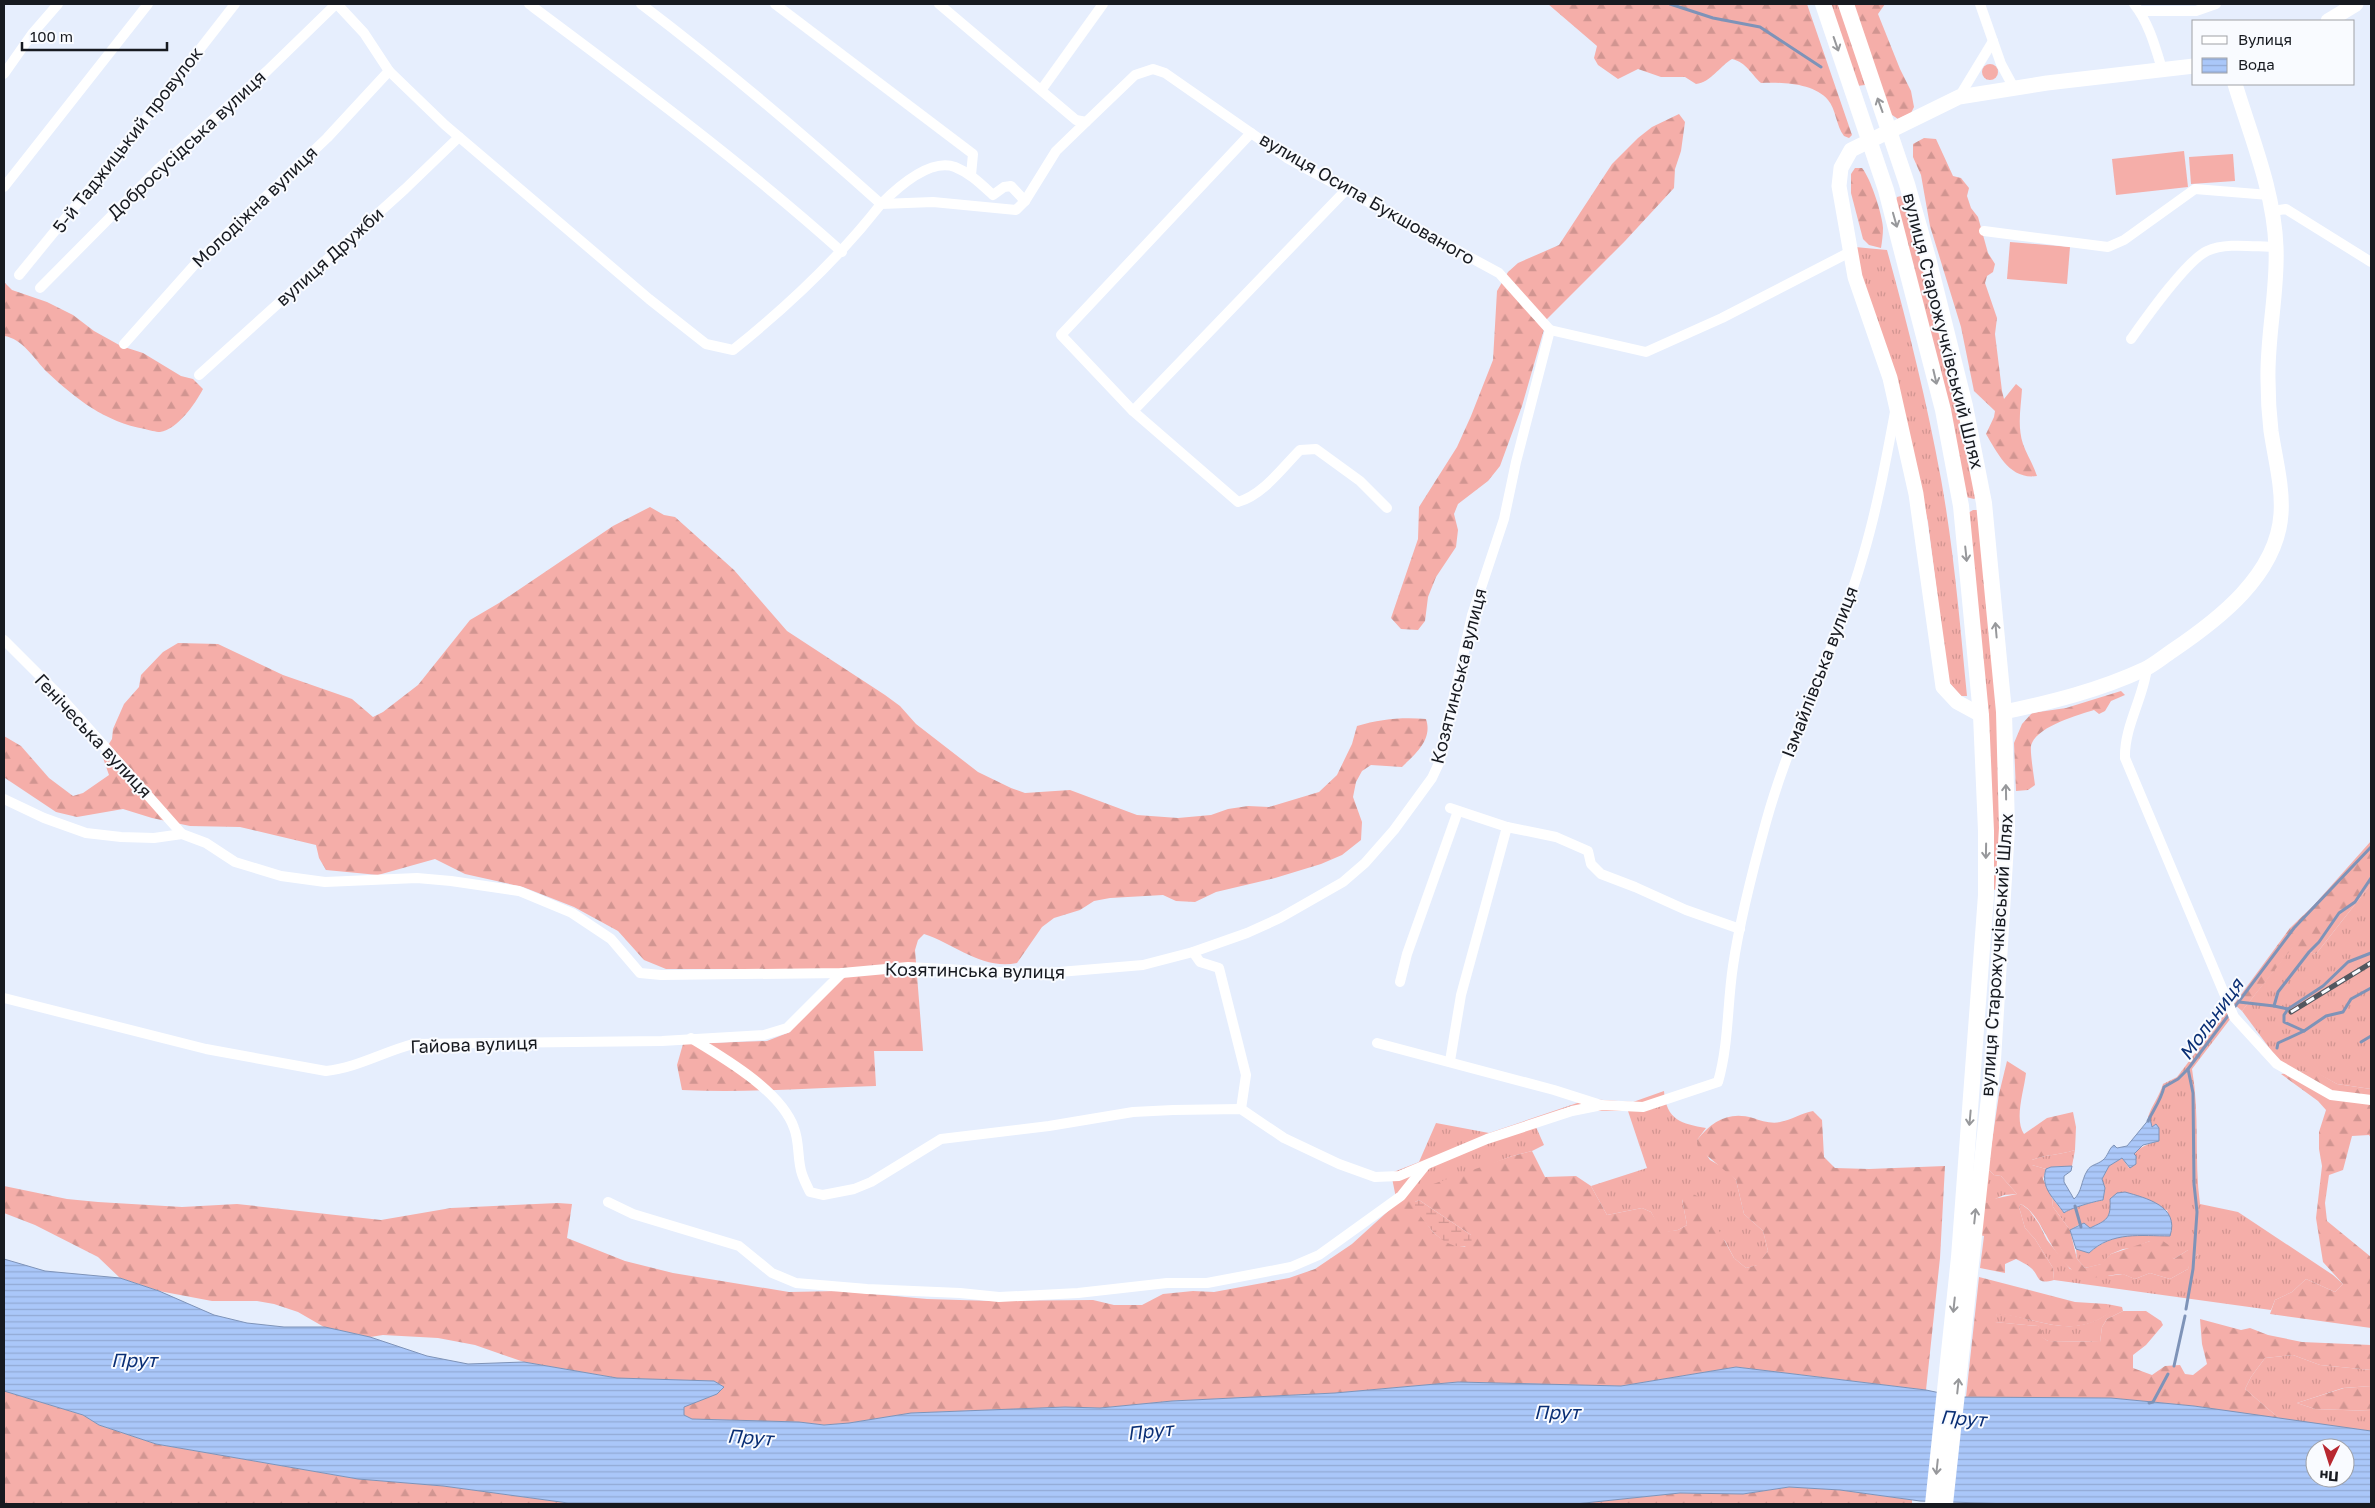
<svg xmlns="http://www.w3.org/2000/svg" width="2375" height="1508" font-family="'Golos Text',sans-serif">
<defs>
<pattern id="grass-tufts" width="24" height="20" patternUnits="userSpaceOnUse" patternTransform="scale(1.25)"><rect width="24" height="20" fill="#f5aea9"/><path d="M3 7l-1-3M5 7V3M7 7l1-3M15 17l-1-3M17 17v-4M19 17l1-3" fill="none" stroke="#d19591"/></pattern>
<pattern id="forest-firs" width="22" height="20" patternUnits="userSpaceOnUse" patternTransform="scale(1.25)"><rect width="22" height="20" fill="#f5aea9"/><path d="M5 1l3.5 6h-7zM16 11l3.5 6h-7z" fill="#d19591"/></pattern>
<pattern id="wetland-marsh" width="20" height="14" patternUnits="userSpaceOnUse" patternTransform="scale(1.25)"><rect width="20" height="14" fill="#f5aea9"/><path d="M1 5h8M5 5V1M11 12h8M15 12V8" fill="none" stroke="#d19591"/></pattern>
<pattern id="water-rules" width="6" height="5" patternUnits="userSpaceOnUse" patternTransform="scale(1.25)"><rect width="6" height="5" fill="#aac7f9"/><path d="M0 2.5h6" fill="none" stroke="#92aad5"/></pattern>
</defs>
<rect width="100%" height="100%" fill="#e6eefd"/>
<g fill="url(#grass-tufts)">
<polygon points="1829,4 1841,4 1865,85 1857,86"/>
<circle cx="1990" cy="72" r="8"/>
<polygon points="1901,196 1906,199 1923,260 1978,496 1974,499 1966,497 1895,202 1897,197"/>
<path d="M1855,247L1887,250C1908,326 1927,402 1941,479C1954,551 1960,624 1967,696H1961L1948,681L1928,522L1893,376L1864,289Z"/>
<polygon points="1973,510 1978,510 1998,711 2000,889 1995,890 1990,887 1968,513"/>
<polygon points="2371,884 2371,1089 2337,1084 2313,1071 2296,1072 2279,1061 2242,1011 2293,946 2316,954"/>
<path d="M2228,1010L2231,1018L2192,1069C2200,1114 2194,1159 2200,1204L2238,1212L2333,1275L2343,1284L2335,1292L2306,1279L2292,1292L2275,1300L2271,1310L2054,1280L2053,1268L2035,1239L2025,1228L2019,1207L2021,1204L2029,1210L2039,1224L2047,1240L2070,1269L2108,1276L2123,1274L2135,1279L2150,1273L2170,1279L2188,1269L2189,1263L2198,1254L2188,1250L2174,1259L2150,1241L2132,1248L2123,1249L2111,1254L2102,1264L2085,1268L2077,1259L2076,1249L2089,1253C2107,1236 2136,1231 2160,1236L2172,1227L2167,1210L2111,1213L2105,1221L2090,1228L2080,1224L2070,1230L2053,1207L2052,1198L2064,1213C2068,1209 2096,1201 2103,1200L2105,1188L2102,1179L2109,1166L2122,1158L2129,1168C2135,1149 2140,1146 2159,1141L2148,1117C2152,1105 2159,1097 2163,1084L2177,1077Z"/>
<path d="M1664,1091C1666,1120 1682,1124 1706,1128L1697,1140L1710,1160L1724,1168L1736,1180L1744,1214L1763,1231L1768,1251L1758,1265L1746,1268L1734,1258L1725,1241L1682,1199L1687,1225L1678,1230L1662,1233L1651,1212L1642,1208L1607,1215L1591,1186L1647,1168L1628,1111H1579L1536,1127L1544,1145L1532,1151L1509,1157L1397,1203L1391,1173L1419,1162L1436,1123L1489,1133L1589,1099L1633,1102Z"/>
<path d="M2075,1150L2072,1166L2051,1167L2046,1169L2032,1165V1160C2047,1154 2061,1155 2075,1150Z"/>
<polygon points="1988,1169 1994,1175 2001,1176 2017,1194 2004,1195 1984,1204"/>
<path d="M2107,1304L2122,1307L2123,1311L2107,1319L2102,1327L2100,1342L2048,1341L2041,1337L2038,1326L1994,1322L1997,1313C2039,1318 2073,1341 2111,1311Z"/>
<polygon points="2293,1355 2320,1365 2371,1370 2371,1386 2343,1388 2297,1403 2315,1409 2371,1411 2371,1431 2281,1420 2245,1389 2251,1377 2265,1358"/>
</g>
<g fill="url(#forest-firs)" fill-rule="evenodd">
<path d="M1548,4H1807L1852,135L1849,138L1844,136C1836,126 1836,109 1828,100C1814,83 1781,82 1761,83C1750,73 1747,63 1732,59C1719,67 1711,82 1696,84L1685,77H1661L1638,69L1618,79L1598,65L1594,58L1597,46Z"/>
<polygon points="1851,4 1885,4 1878,14 1900,69 1911,91 1914,107 1911,113 1898,119 1889,113"/>
<polygon points="1679,114 1685,122 1681,151 1675,169 1674,188 1625,241 1547,319 1522,406 1500,466 1488,481 1458,504 1454,514 1458,530 1456,547 1436,577 1428,597 1425,621 1418,630 1401,629 1391,618 1418,539 1419,507 1457,447 1471,416 1493,360 1497,291 1508,272 1518,263 1559,245 1612,164 1638,138 1652,127"/>
<path d="M1924,138L1936,139L1953,176L1961,178L1969,188L1967,196L1971,208L1978,217L1988,253L1995,264L1993,272L1987,276L1985,283L1997,318L1995,334L2002,391L2004,399L2016,384L2022,389C2021,407 2017,426 2023,444C2027,455 2033,464 2037,476C2010,480 1998,454 1986,434L1994,417L1995,411L1974,391L1961,327L1930,226L1921,175L1913,157V144Z"/>
<path d="M1855,168H1862C1871,179 1882,214 1883,228C1883,234 1882,242 1881,248L1869,245L1863,239L1851,193V174Z"/>
<path d="M4,282L12,290L47,302L73,315L94,331L121,346L143,353L181,376L193,379L203,389C195,404 178,429 160,432C156,432 149,430 145,429C105,422 76,399 47,372C35,360 22,338 4,336Z"/>
<path d="M650,507L664,515L675,517L734,570L787,631L885,695L900,706L916,724L978,772L1011,788L1025,793L1070,790L1137,815L1178,818L1211,815L1228,809L1248,806L1269,807L1319,792L1337,775L1352,744L1357,726C1380,719 1402,717 1426,719C1433,740 1415,754 1402,767L1371,765L1362,771L1356,782L1353,797L1362,822L1361,840L1342,855L1321,864L1275,878L1216,892L1195,902L1176,901L1163,895L1110,898L1094,901L1080,910L1054,918L1042,927L1017,963C982,970 955,944 924,934L918,940L915,950L923,1051H874L876,1086C811,1088 747,1093 682,1090L677,1065L683,1044L767,1041L790,1032L837,969H666L644,960L618,931L574,907L523,887L465,874L435,859L378,875L326,870L319,858L316,845L240,827L190,826L152,818L123,809L77,817L56,812L5,778L4,736L21,746L49,778L73,796L83,793L109,775L102,755L112,739L113,729L124,704L139,687L141,675L163,652L178,643L218,644L283,675L352,699L373,717L383,712L418,685L470,620L499,603L613,526Z"/>
<path d="M2121,691L2125,695L2111,701L2105,711L2099,714L2094,710C2078,715 2035,727 2031,746C2030,753 2034,777 2035,785L2028,790L2016,791L2014,743L2022,724L2032,713L2066,708Z"/>
<polygon points="2371,841 2371,884 2316,954 2293,947 2242,1011 2234,1004 2290,928 2314,905"/>
<path d="M2007,1061L2026,1073C2024,1091 2014,1119 2024,1134L2047,1118L2073,1112L2076,1127L2075,1150C2061,1155 2047,1154 2032,1160V1165L2046,1169L2043,1179L2052,1198L2053,1207L2070,1230L2077,1259L2085,1268L2101,1264L2111,1254L2150,1241H2163L2170,1246V1254L2174,1259L2188,1250L2197,1249L2198,1254L2190,1263L2188,1269L2170,1279L2150,1273L2135,1279C2131,1278 2125,1274 2121,1274C2109,1275 2096,1280 2083,1276C2050,1263 2045,1216 2021,1204L2019,1207L2025,1228L2035,1239L2053,1268L2054,1280C2035,1285 2041,1277 2031,1268C2027,1264 2021,1262 2016,1259L2005,1264V1273L1980,1268L1984,1236L1980,1235L1984,1204L1993,1199L2017,1194L2001,1176L1994,1175L1988,1169L1999,1094Z"/>
<polygon points="2313,1070 2337,1084 2371,1089 2371,1138 2369,1135 2352,1136 2343,1170 2329,1175 2325,1203 2327,1221 2371,1257 2371,1328 2270,1314 2275,1300 2292,1292 2306,1279 2335,1292 2343,1284 2323,1262 2316,1218 2322,1166 2319,1149 2319,1132 2326,1110 2318,1101 2281,1074"/>
<path d="M1813,1111L1822,1120L1824,1157L1835,1168L1869,1169L1945,1166L1940,1258L1926,1390L1736,1367L1621,1386L1458,1382L1335,1393L1172,1401L1100,1408L1065,1407L911,1413L849,1423L824,1425L799,1422L692,1419L684,1415L683,1407L717,1394L723,1387L714,1381L617,1378L524,1362L475,1345L438,1338L383,1335L370,1337L324,1327L298,1312L274,1304L257,1301H212L159,1291L120,1278L98,1257L35,1225L4,1213V1186L67,1199L98,1202L182,1207L237,1204L381,1220L451,1208L558,1203L572,1204L567,1238L625,1261L673,1273L789,1292L840,1291L927,1299L992,1301L1093,1300L1114,1305H1142L1163,1294L1193,1291L1214,1292L1289,1278L1315,1269L1352,1244L1408,1193L1509,1157L1532,1151L1545,1177L1576,1176L1591,1186L1607,1215L1642,1208L1651,1212L1663,1232L1678,1230L1687,1225L1682,1199L1691,1193L1701,1198L1734,1258L1746,1268L1757,1265L1768,1251L1763,1231L1744,1214L1736,1180L1698,1148L1697,1140C1712,1121 1729,1111 1753,1118C1761,1121 1772,1124 1780,1122C1791,1120 1802,1113 1813,1111ZM1419,1200L1471,1235L1465,1247C1435,1242 1428,1228 1415,1202Z"/>
<path d="M1979,1277L2075,1302L2107,1304L2112,1311C2072,1342 2039,1317 1997,1314L1995,1322L2038,1326L2042,1331V1337L2048,1341L2100,1342L2102,1327L2107,1319L2123,1311H2146L2161,1321L2163,1325L2146,1345L2133,1355V1368L2152,1375L2165,1366L2180,1365L2185,1374L2193,1375L2207,1364L2202,1344L2200,1319L2241,1330L2250,1328L2268,1335L2302,1342L2371,1345V1370L2320,1365L2293,1355L2265,1358L2251,1377L2245,1389L2281,1420L2194,1406L2111,1398L1966,1397Z"/>
<polygon points="2371,1386 2371,1411 2315,1409 2297,1403 2344,1388"/>
<polygon points="4,1391 83,1415 99,1425 156,1444 358,1479 443,1486 568,1503 608,1504 4,1504"/>
<polygon points="1789,1487 1840,1490 1912,1500 1912,1504 1575,1504 1680,1493 1743,1494"/>
</g>
<path fill="url(#wetland-marsh)" d="M1419,1200L1471,1235L1472,1245C1445,1253 1428,1227 1415,1208V1202Z"/>
<g fill="#f5aea9">
<polygon points="2184,151 2188,187 2116,195 2112,159"/>
<polygon points="2233,154 2235,181 2191,184 2189,157"/>
<polygon points="2010,242 2070,247 2067,284 2007,279"/>
</g>
<g fill="url(#water-rules)" stroke="#7e93b8" fill-rule="evenodd">
<path d="M2150,1118L2152,1127L2156,1124L2159,1128V1141L2143,1145L2134,1154L2136,1156V1164L2130,1168L2122,1158L2109,1166L2102,1179L2105,1188L2103,1200C2095,1201 2068,1209 2064,1213C2054,1198 2040,1188 2046,1169L2051,1167L2072,1166L2071,1171L2064,1176V1182L2074,1199C2082,1192 2081,1181 2087,1171C2091,1164 2097,1165 2103,1160C2108,1156 2109,1148 2114,1145L2117,1148L2127,1146Z"/>
<path d="M2125,1192C2146,1198 2180,1206 2170,1236C2141,1236 2112,1231 2089,1253L2076,1249L2070,1230L2084,1223L2090,1228C2107,1220 2111,1219 2110,1199L2117,1193Z"/>
<path d="M4,1259L45,1271L120,1278L159,1291L214,1315L247,1323L284,1327H325L370,1337L427,1356L468,1364L524,1362L617,1378L714,1381L724,1387L717,1394L684,1407V1415L692,1419L799,1422L824,1425L849,1423L911,1413L1065,1407L1100,1408L1172,1401L1335,1393L1458,1382L1621,1386L1736,1367L1926,1390L1959,1397L2111,1398L2194,1406L2371,1431V1504H2011L1920,1501L1840,1490L1789,1487L1743,1494L1680,1493L1575,1504L568,1503L443,1486L358,1479L156,1444L99,1425L83,1415L4,1391ZM2315,1448H2345V1478H2315Z"/>
</g>
<g fill="none" stroke-linecap="round" stroke-linejoin="round">
<g stroke="#7e93b8" stroke-width="3">
<polyline points="1670,4 1713,18 1760,27 1821,67"/>
<polyline points="2371,953 2348,962 2323,986 2288,1009 2284,1015 2284,1022 2304,1031 2326,1016 2343,1012 2351,999 2371,988"/>
<polyline points="2239,1002 2274,1006 2288,1009"/>
<polyline points="2274,1006 2278,992 2309,952 2319,942 2339,913 2355,902 2371,878"/>
<polyline points="2361,1042 2371,1036"/>
<polyline points="2277,1048 2278,1043 2304,1031"/>
<path d="M2148,1121C2154,1109 2161,1100 2164,1087L2178,1079L2188,1069"/>
<polyline points="2075,1206 2081,1227"/>
<polyline points="2186,1309 2193,1269 2197,1212 2194,1184 2193,1093 2188,1069 2294,928 2371,847"/>
<polyline points="2174,1366 2185,1316"/>
<polyline points="2149,1403 2153,1402 2168,1374"/>
</g>
<g stroke="#fff" stroke-width="10">
<path d="M337,4L364,33L389,71L445,125L649,299L706,344L733,350C788,306 838,259 881,204L933,202L1016,210L1025,201L1056,151L1086,122"/>
<path d="M529,4C635,83 744,164 842,252"/>
<path d="M641,4C724,67 803,134 881,204C897,188 930,158 955,167C970,173 981,184 993,195L1004,187L1011,186L1025,201"/>
<polyline points="775,4 973,154 971,175"/>
<polyline points="939,4 1076,120 1086,122 1135,75 1153,69 1165,73 1287,158 1499,273 1550,330"/>
<polyline points="1980,4 2001,64 2014,88"/>
<path d="M2134,4C2149,23 2155,46 2162,69"/>
<polyline points="2140,11 2196,11 2216,4"/>
<polyline points="4,74 32,34 58,4"/>
<polyline points="1042,89 1103,4"/>
<polyline points="1959,97 1993,41"/>
<path d="M1251,133L1061,335L1133,411L1238,502C1263,495 1282,468 1300,450L1316,449L1360,481L1387,508"/>
<polyline points="4,187 148,4"/>
<polyline points="2272,211 2286,209 2371,262"/>
<polyline points="1984,231 2108,247 2124,240 2195,189 2269,195"/>
<polyline points="19,275 126,144 235,4"/>
<polyline points="40,288 158,169 267,71 336,4"/>
<polyline points="1550,330 1646,352 1722,318 1850,252"/>
<path d="M2131,339C2146,318 2186,261 2207,251C2226,242 2255,247 2276,247"/>
<polyline points="124,344 197,262 327,138 389,71"/>
<polyline points="199,375 405,189 459,137"/>
<polyline points="1133,411 1346,190"/>
<polyline points="4,640 59,695 182,834"/>
<path d="M2147,668C2143,699 2124,727 2125,758L2234,1017L2277,1064L2331,1095L2371,1100"/>
<polyline points="4,799 44,818 86,833 121,837 154,838 182,834 206,843 235,862 281,876 325,882 417,878 451,881 519,891 572,913 611,939 640,973 661,975 842,973 908,967 1035,974 1143,965 1193,952 1247,933 1280,918 1343,882 1365,863 1394,830 1432,778 1439,763 1472,615 1504,519 1516,462 1550,330"/>
<polyline points="1450,808 1507,827 1556,837 1588,851 1591,864 1601,874 1635,887 1686,910 1740,929"/>
<polyline points="1193,952 1200,962 1219,968 1246,1075 1241,1109"/>
<polyline points="1400,982 1407,954 1458,811"/>
<path d="M4,998L206,1049L326,1071C356,1068 383,1052 413,1044L662,1041L764,1035L787,1028L842,973"/>
<path d="M691,1038C724,1058 781,1091 794,1128C800,1143 797,1160 802,1174C804,1180 807,1186 810,1192L823,1195L854,1189L871,1182L941,1139L1049,1126L1133,1112L1173,1110L1241,1109L1284,1138L1339,1164L1375,1177L1399,1176L1487,1139L1572,1111L1602,1105L1643,1107L1718,1082C1729,1044 1727,1005 1733,966C1740,918 1753,869 1766,822C1791,731 1837,647 1863,556C1877,509 1886,460 1895,412"/>
<polyline points="1377,1043 1554,1090 1601,1105"/>
<polyline points="1450,1061 1461,995 1507,827"/>
<polyline points="608,1202 633,1214 739,1246 772,1273 796,1283 867,1289 960,1293 999,1297 1078,1293 1167,1283 1207,1283 1291,1267 1319,1255 1401,1196 1425,1166"/>
</g>
<g stroke="#fff" stroke-width="15">
<polyline points="2328,21 2356,4"/>
<path d="M2004,712C2052,702 2100,690 2145,669C2155,664 2163,657 2172,651C2218,620 2277,575 2281,514C2283,487 2275,458 2271,431C2269,414 2268,396 2268,379C2267,335 2278,291 2276,247C2274,191 2251,137 2235,84"/>
<polyline points="1981,715 1957,702 1943,687 1916,494 1890,378 1855,277 1839,186 1841,168 1851,150 1959,97 2047,83 2194,66"/>
</g>
<g stroke="#fff" stroke-width="16">
<polyline points="1823,4 1886,190 1943,410 1961,506 1981,715 1986,831 1986,895 1959,1257 1933,1504"/>
<polyline points="1846,4 1907,184 1928,258 1965,406 1984,503 2004,712 2007,828 1993,1060 1945,1504"/>
</g>
<defs>
<polyline id="rail" points="2291,1012 2371,963"/>
</defs>
<use href="#rail" stroke="#52575f" stroke-width="5"/>
<use href="#rail" stroke="#f9fbff" stroke-width="3" stroke-dasharray="9" stroke-linecap="butt"/>
</g>
<defs><path id="oneway-shaft" d="M-6 0H5M1.5-3L5.5 0L1.5 3" fill="none" stroke-width="1.6" stroke-linecap="round" stroke-linejoin="round" transform="scale(1.25)"/></defs>
<g stroke="#97989b">
<use href="#oneway-shaft" transform="translate(1836 44) rotate(71)"/>
<use href="#oneway-shaft" transform="translate(1880 105) rotate(-110)"/>
<use href="#oneway-shaft" transform="translate(1895 220) rotate(74)"/>
<use href="#oneway-shaft" transform="translate(1935 377) rotate(77)"/>
<use href="#oneway-shaft" transform="translate(1966 554) rotate(84)"/>
<use href="#oneway-shaft" transform="translate(1996 630) rotate(-95)"/>
<use href="#oneway-shaft" transform="translate(2006 792) rotate(-91)"/>
<use href="#oneway-shaft" transform="translate(1986 851) rotate(91)"/>
<use href="#oneway-shaft" transform="translate(1970 1118) rotate(95)"/>
<use href="#oneway-shaft" transform="translate(1975 1216) rotate(-84)"/>
<use href="#oneway-shaft" transform="translate(1954 1305) rotate(96)"/>
<use href="#oneway-shaft" transform="translate(1958 1386) rotate(-84)"/>
<use href="#oneway-shaft" transform="translate(1937 1467) rotate(96)"/>
</g>
<g text-anchor="middle" stroke-width="4" stroke-linejoin="round" paint-order="stroke">
<g font-size="18" fill="#171a20" stroke="#f9fbff">
<text transform="translate(128 140) rotate(-52)" y="6">5-й Таджицький провулок</text>
<text transform="translate(187 145) rotate(-43)" y="6">Добросусідська вулиця</text>
<text transform="translate(1367 199) rotate(30)" y="6">вулиця Осипа Букшованого</text>
<text transform="translate(255 207) rotate(-44)" y="6">Молодіжна вулиця</text>
<text transform="translate(330 257) rotate(-42)" y="6">вулиця Дружби</text>
<text transform="translate(1943 331) rotate(76)" y="6">вулиця Старожучківський Шлях</text>
<text transform="translate(1820 672) rotate(-69)" y="6">Ізмайлівська вулиця</text>
<text transform="translate(1459 676) rotate(-76)" y="6">Козятинська вулиця</text>
<text transform="translate(93 736) rotate(47)" y="6">Генічеська вулиця</text>
<text transform="translate(1997 955) rotate(-86)" y="6">вулиця Старожучківський Шлях</text>
<text transform="translate(975 971) rotate(1)" y="6">Козятинська вулиця</text>
<text transform="translate(474 1045) rotate(-2)" y="6">Гайова вулиця</text>
</g>
<g font-size="19" font-style="italic" fill="#0a2f75" stroke="#f9fbff">
<text transform="translate(2211 1019) rotate(-54)" y="7">Мольниця</text>
<text x="134" y="1367">Прут</text>
<text x="1557" y="1419">Прут</text>
<text transform="translate(1963 1418) rotate(4)" y="7">Прут</text>
<text transform="translate(1150 1431) rotate(-6)" y="7">Прут</text>
<text transform="translate(750 1437) rotate(4)" y="7">Прут</text>
</g>
</g>
<rect width="2375" height="1508" fill="none" stroke="#171a20" stroke-width="10"/>
<rect x="2192" y="20" width="162" height="65" fill="#f9fbff" stroke="#9fa1a6"/>
<rect x="2202" y="36" width="25" height="8" fill="#ffffff" stroke="#9fa1a6"/>
<text x="2238" y="45" font-size="15" fill="#171a20">Вулиця</text>
<rect x="2202" y="58" width="25" height="15" fill="url(#water-rules)" stroke="#9fa1a6"/>
<text x="2238" y="70" font-size="15" fill="#171a20">Вода</text>
<g transform="translate(2330 1463) rotate(184)"><circle r="24" fill="#f9fbff" stroke="#9fa1a6"/>
<path d="M0-4L9 19L0 12L-9 19Z" fill="#b82830"/>
<text y="-8" font-size="14" font-weight="bold" text-anchor="middle" fill="#171a20">Пн</text>
</g>
<path d="M22 42v8h145v-8" fill="none" stroke="#171a20" stroke-width="2.5"/>
<text x="30" y="42" font-size="15" fill="#171a20" stroke="#f9fbff" stroke-width="4" paint-order="stroke">100 m</text>
</svg>
